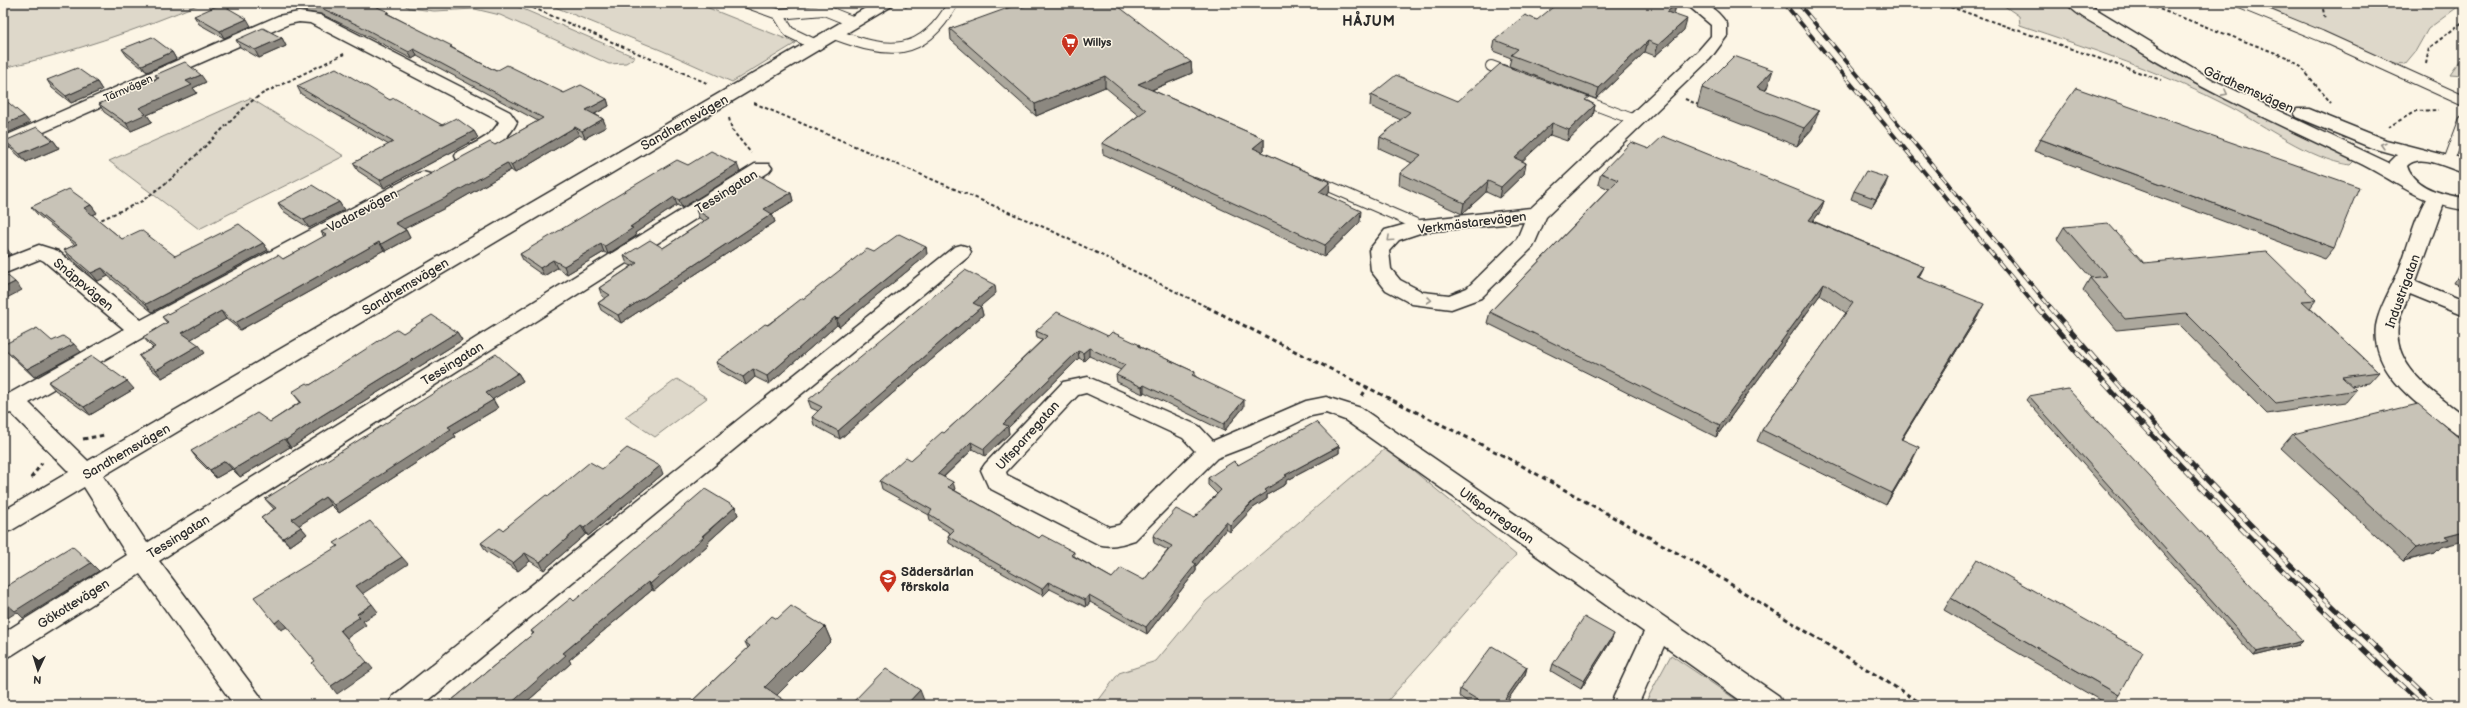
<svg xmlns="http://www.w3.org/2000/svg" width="2467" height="708" font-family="'Balsamiq Sans',sans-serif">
<rect width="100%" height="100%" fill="#fcf5e5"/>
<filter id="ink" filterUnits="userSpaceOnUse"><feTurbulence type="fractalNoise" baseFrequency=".025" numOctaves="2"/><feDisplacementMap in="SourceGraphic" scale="8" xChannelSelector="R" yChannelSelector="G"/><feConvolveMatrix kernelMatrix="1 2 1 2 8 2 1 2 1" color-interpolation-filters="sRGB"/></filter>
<g filter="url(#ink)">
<g fill="#ded8ca" stroke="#84827a">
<path d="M3,3H202C137,30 71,53 3,68Z"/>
<polygon points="401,3 509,3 635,57 626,63 609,64 500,15 475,9 434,11 409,8"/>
<polygon points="545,3 696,3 796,43 732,82 663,51"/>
<path d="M2000,3H2062L2158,64L2202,88L2353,158L2354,161L2350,165C2309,159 2266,126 2230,107C2163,72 2091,49 2020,25L2019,16Z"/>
<polygon points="2250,3 2451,3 2459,6 2428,29 2415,52 2405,64 2392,63"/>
<polygon points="2464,55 2464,76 2450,75"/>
<polygon points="250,98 344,156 199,229 109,161"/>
<polygon points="677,379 707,398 655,437 625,417"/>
<polygon points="1386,448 1516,555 1384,705 1095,705 1119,673 1156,661 1206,601"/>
<polygon points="1671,655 1744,705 1644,705"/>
</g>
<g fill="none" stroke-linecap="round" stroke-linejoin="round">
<defs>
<g id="service">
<polyline points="748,3 778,14 789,32 816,45"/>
<polyline points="822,3 824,10 854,22"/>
<polyline points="2240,3 2321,36 2464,101"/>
<polyline points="778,14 824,10"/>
<path d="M834,34C888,54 922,59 953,3"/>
<polyline points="1491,66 1510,73"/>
<polyline points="1582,100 1635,120"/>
<polyline points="2449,161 2464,121"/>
<polyline points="1317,181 1421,226"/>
</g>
<g id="minor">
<polygon points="874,3 894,3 892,6 103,476 147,543 755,164 769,164 772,168 769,172 159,561 260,696 264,705 234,705 140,574 12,655 3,658 3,633 127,555 84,487 12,530 3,533 3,511 69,472 11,413 3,415 3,397 124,329 44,261 40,259 3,274 3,259 39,245 58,251 141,320 416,174 423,172 430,174 433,178 430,182 147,335 29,403 88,461"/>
<path d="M1685,3C1706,3 1715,6 1727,24V36L1710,59L1546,217L1533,247L1481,298L1451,309L1412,304L1386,290L1371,271L1369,250L1385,230L1421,220L1531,208L1698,51L1711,36V25ZM1524,222L1517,239L1467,288L1449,295L1423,292L1400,280L1391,269L1389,251L1399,240L1423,232Z"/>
<path d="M299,12L320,15L510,112L517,122C509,140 478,165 457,160L455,156L457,152C472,144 491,138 499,122L497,120L310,23L299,22L289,24L3,150V137L278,16Z"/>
<path d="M2436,192L2443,194L2446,198L2416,281L2464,301V316L2410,294C2405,304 2399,315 2398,326C2392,367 2436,394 2464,416V437L2456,434C2423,408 2370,375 2376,326C2379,307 2392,288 2399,270C2408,247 2416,213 2429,194Z"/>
<polygon points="961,245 968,247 971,252 968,257 423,705 389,705 393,696 954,247"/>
<path d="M1088,377L1199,426L1213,441L1306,401L1326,397L1361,408L1779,696L1783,705H1747L1664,646L1638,705H1610L1644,632L1345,420L1326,413L1311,416L1251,445L1217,458L1135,540C1122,544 1111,548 1098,544L989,488L981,470L985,464L1063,382ZM1086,393L1183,438L1195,451L1119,525L1109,527L1007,475L1006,472L1078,395Z"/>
</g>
<path id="secondary" d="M2067,3H2086L2213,80L2389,163L2397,155L2372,148L2297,117L2294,113L2297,109H2309L2386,140L2464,160V173C2449,169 2420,152 2407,166C2413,188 2444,195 2464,198V210C2417,203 2396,180 2355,161C2270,120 2189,85 2109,32C2096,24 2075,15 2067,3Z"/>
</defs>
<use href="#service" stroke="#2b2b2b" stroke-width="12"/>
<use href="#minor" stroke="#2b2b2b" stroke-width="3"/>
<use href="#secondary" stroke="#2b2b2b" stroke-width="3"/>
<g stroke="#2b2b2b" stroke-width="2" stroke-dasharray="3.5 2.5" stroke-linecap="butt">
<polyline points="522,3 709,84"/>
<polyline points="1939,3 2161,80"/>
<polyline points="2143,3 2289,58 2301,67 2331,103"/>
<polyline points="2322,3 2325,20"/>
<polyline points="905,7 912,3"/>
<polyline points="2426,64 2429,48 2464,21"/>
<polyline points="1685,99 1699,105"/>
<polyline points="754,103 1048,229 1209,308"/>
<polyline points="729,118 732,130 751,153"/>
<polyline points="2388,127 2416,111 2438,110"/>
<polyline points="96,222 142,201 175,176 249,103 262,94 344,54"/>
</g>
<g stroke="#2b2b2b" stroke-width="3" stroke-dasharray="4.5 3.5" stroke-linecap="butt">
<polyline points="1207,307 1508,458 1711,572 1924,705"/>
<polyline points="1362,396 1368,386"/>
<polyline points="83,439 105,435"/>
<polyline points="31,478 42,463"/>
</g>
<use href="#service" stroke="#fcf5e5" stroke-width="10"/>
<use href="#minor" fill="#fcf5e5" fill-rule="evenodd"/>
<use href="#secondary" fill="#fcf5e5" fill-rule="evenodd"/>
<defs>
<g id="rail-far1">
<polyline points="1784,3 2037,308"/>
<polyline points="1798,3 2051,308"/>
</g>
<g id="rail">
<path d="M2037,307C2158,447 2287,579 2422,705"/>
<path d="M2050,307C2170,448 2301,579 2437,705"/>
</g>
</defs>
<use href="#rail-far1" stroke="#2b2b2b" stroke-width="4"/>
<use href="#rail" stroke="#2b2b2b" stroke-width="5"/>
<use href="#rail-far1" stroke="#fcf5e5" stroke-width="2.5" stroke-dasharray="8" stroke-linecap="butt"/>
<use href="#rail" stroke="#fcf5e5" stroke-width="3.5" stroke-dasharray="10" stroke-linecap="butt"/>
</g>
<g fill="#aca89d" stroke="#2b2b2b">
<polygon points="291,3 368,3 496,71 564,93 607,99 609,106 595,114 603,119 606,127 585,138 579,135 515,173 511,170 447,207 403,229 406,230 410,238 386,251 384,250 240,330 226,319 191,339 205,353 162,378 145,364 139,356 153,348 149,344 143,337 167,323 162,317 283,259 324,237 321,232 398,195 397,192 495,145 538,121 417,56 412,59 363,34 321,14 307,12"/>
<polygon points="1676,4 1674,14 1684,30 1655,56 1645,52 1596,99 1509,66 1511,58 1493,51 1495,40 1537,20"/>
<polygon points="1022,7 1191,62 1192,73 1152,90 1264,139 1264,150 1262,152 1330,182 1329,193 1327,196 1360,222 1324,257 1103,154 1102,143 1139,115 1105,87 1036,116 951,40 950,29"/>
<polygon points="194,16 251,26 224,38 199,24"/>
<polygon points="282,38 286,46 259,58 240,47 236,40"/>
<polygon points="122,49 172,52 176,59 147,72 127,56"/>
<polygon points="155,75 206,82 193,88 197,93 147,115 152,122 131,131 104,112 99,104 157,78"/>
<polygon points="47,80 97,82 102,90 71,103 52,88"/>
<polygon points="297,86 390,100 442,125 474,131 478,138 384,188 358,171 353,163 389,145 301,94"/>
<polygon points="1702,88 1767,88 1765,90 1812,129 1797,146 1697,107"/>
<polygon points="1371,95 1458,101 1588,101 1595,105 1593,116 1567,141 1550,135 1522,161 1526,163 1524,174 1499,198 1486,192 1462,214 1399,185 1400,173 1412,163 1379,148 1380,137 1401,120 1370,106"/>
<polygon points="2040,139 2334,248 2325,259 2034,151"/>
<polygon points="53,140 59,148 26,162 11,149 5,141"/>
<polygon points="1649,149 1824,201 1820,212 1813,221 1924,267 1919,277 1978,316 1902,439 1913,459 1886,505 1757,441 1762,430 1846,313 1820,295 1716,437 1487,323 1490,312 1609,189 1598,184 1601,173"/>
<polygon points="688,165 740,172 682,208 677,205 635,233 636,236 608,254 604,252 567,274 557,268 544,276 524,262 520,254"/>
<polygon points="1885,186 1872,207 1851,199 1854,191"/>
<polygon points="791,193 793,201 772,214 775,222 621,323 601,310 598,303 605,298 602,296 599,288 632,266 627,264 624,256 663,248 704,221 699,218 696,210"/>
<polygon points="339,202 344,210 309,228 283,211 278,203"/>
<polygon points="91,205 97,213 92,215 122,239 175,256 263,243 268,250 152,312 108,276 98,281 70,258 64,250 75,245 38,215 31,207"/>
<polygon points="2064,227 2144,263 2316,300 2310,308 2379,372 2369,383 2351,386 2356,390 2346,402 2267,414 2178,324 2117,330 2083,290 2090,278 2091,278 2057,239"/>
<polygon points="926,247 927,255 839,327 837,325 769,384 755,377 746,385 719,370 716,362 803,299 874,252"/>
<polygon points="2464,265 2464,287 2454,283"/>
<polygon points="996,293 980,306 981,307 983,315 840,439 814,425 812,417 818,411 811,408 808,400"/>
<polygon points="1036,331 1108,336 1140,345 1140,347 1195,372 1195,376 1244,407 1224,431 1144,392 1143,394 1117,382 1116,375 1121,370 1089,356 1084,361 1079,358 1008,428 1009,434 985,456 973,449 944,477 955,489 954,490 1039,538 1074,552 1074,556 1112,578 1144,580 1168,550 1154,543 1153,536 1194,518 1217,494 1208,485 1208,478 1238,465 1339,446 1339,453 1286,481 1286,484 1267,495 1267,499 1253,508 1230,532 1226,529 1196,566 1196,571 1147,634 1090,602 1086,607 1050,589 1043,596 949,543 948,536 950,533 930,521 929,515 882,489 880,481 911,460 944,433 981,399 1042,340 1037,338"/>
<polygon points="457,332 462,340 327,424 291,448 290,447 240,477 232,469 216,478 197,459 191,451 270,422 300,402 292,392 310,385 403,333"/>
<polygon points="3,347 81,352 34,377 9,354"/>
<polygon points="2464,354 2464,362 2461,361"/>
<polygon points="518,373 523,381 493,399 498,408 454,434 456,437 339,513 331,505 299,525 307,534 290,546 268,525 261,518 274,509 265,499"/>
<polygon points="48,382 134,389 90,415 55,390"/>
<polygon points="2029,396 2299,645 2254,656 2026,400"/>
<polygon points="2293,434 2441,547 2435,553 2403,561 2281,448"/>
<polygon points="602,469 663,474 588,536 586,534 544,570 530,561 518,571 486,551 481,543 503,530 549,496"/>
<polygon points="735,507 738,515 707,543 708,545 654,591 652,590 569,660 571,663 523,705 446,705 533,634 531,631 574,601"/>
<polygon points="1951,598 2119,695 2111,705 2108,705 1944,610"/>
<polygon points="777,619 825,627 831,641 776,695 688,705 748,648 745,642"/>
<polygon points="1611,641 1581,689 1551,671 1553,664"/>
<polygon points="1527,667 1525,675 1504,705 1472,705 1459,696 1460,689"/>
</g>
<g fill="#8c8880" stroke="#2b2b2b">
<polygon points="1676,4 1674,15 1667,12"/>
<polygon points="247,19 251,26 224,38 220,31"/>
<polygon points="1687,19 1684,30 1655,56 1658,45"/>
<polygon points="282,38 286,46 259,58 255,50"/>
<polygon points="1648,41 1645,52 1596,99 1599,88"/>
<polygon points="414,49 417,56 412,59 409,52"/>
<polygon points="172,52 176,59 147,72 142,65"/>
<polygon points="1191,62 1192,73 1139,95 1138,84"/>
<polygon points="1773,70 1767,88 1751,106 1757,87"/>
<polygon points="201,75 206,82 193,88 197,93 147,115 152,122 131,131 126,123 139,108 186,81"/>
<polygon points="1105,76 1105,87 1036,116 1035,104"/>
<polygon points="97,82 102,90 71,103 66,96"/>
<polygon points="607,99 609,106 589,117 586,110"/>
<polygon points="1595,105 1593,116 1567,141 1569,130"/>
<polygon points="1819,111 1812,129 1797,146 1804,128"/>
<polygon points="24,116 30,123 3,135 3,125"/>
<polygon points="603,119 606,127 585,138 582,131"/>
<polygon points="1552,123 1550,135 1513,170 1515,158"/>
<polygon points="575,127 579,135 515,173 511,165"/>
<polygon points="474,131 478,138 384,188 380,180"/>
<polygon points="1264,139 1264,150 1253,160 1253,148"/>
<polygon points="53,140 59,148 26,162 20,154"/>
<polygon points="507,163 511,170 447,207 400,231 395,223"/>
<polygon points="1526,163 1524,174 1499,198 1501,187"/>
<polygon points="737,164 740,172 682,208 679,200"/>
<polygon points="1888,178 1885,186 1872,207 1876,199"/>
<polygon points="1488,181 1486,192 1462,214 1464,203"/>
<polygon points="1330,182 1329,193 1318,203 1319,192"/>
<polygon points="791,193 793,201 767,217 764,209"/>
<polygon points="674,197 677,205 635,233 636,236 608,254 605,246 630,227"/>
<polygon points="1824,201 1820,212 1805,231 1809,220"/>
<polygon points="339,202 344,210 309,228 304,220"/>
<polygon points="91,205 97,213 90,216 84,208"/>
<polygon points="1361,211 1360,222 1324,257 1325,245"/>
<polygon points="772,214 775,222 621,323 618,315"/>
<polygon points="406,230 410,238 386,251 381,244"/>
<polygon points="379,242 384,250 240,330 235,323"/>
<polygon points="263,243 268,250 152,312 146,304"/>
<polygon points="601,244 604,252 567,274 564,266"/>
<polygon points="5,246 11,254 3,258 3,247"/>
<polygon points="926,247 927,255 839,327 837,319"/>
<polygon points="553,260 557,268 544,276 540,268"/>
<polygon points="1924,267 1918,278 1917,277"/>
<polygon points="102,268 108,276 98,281 91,273"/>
<polygon points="15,282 22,290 3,300 3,288"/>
<polygon points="1824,283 1820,295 1716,437 1720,425"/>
<polygon points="995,285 996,293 975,311 973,303"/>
<polygon points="1984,304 1978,316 1895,450 1901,439"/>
<polygon points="3,305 7,309 3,312"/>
<polygon points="981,307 983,315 840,439 838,431"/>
<polygon points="221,311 226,319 188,341 182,333"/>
<polygon points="835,317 837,325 769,384 767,376"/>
<polygon points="457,332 462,340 327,424 291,448 286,440 321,416"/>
<polygon points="74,344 81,352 34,377 27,369"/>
<polygon points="199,345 205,353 162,378 156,370"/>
<polygon points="1089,348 1089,356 1084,361 1083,353"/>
<polygon points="1078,351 1079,358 1008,428 1009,434 985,456 984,449 1003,424"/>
<polygon points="753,369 755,377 746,385 743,377"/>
<polygon points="518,373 523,381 490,401 486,393"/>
<polygon points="127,381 134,389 90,415 84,407"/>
<polygon points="1144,385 1144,392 1143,394 1142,387"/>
<polygon points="493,400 498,408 454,434 456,437 339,513 334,505 448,427"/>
<polygon points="1244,400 1244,407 1224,431 1224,424"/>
<polygon points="284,439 290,447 240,477 234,469"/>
<polygon points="971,442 973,449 939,481 938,474"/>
<polygon points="1339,446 1339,453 1286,481 1286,484 1267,495 1267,499 1253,508 1230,532 1230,525 1265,490 1285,475"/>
<polygon points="1919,447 1913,459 1886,505 1892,493"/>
<polygon points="225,461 232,469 216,478 210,470"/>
<polygon points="660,466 663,474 588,536 584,528"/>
<polygon points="953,482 955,489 950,494 948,487"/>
<polygon points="325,497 331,505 298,526 292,519"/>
<polygon points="735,507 738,515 707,543 708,545 654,591 650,584"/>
<polygon points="1226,522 1226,529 1196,566 1196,571 1147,634 1146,627 1193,562"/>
<polygon points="581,526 586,534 544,570 540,562"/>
<polygon points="301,527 307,534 290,546 283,538"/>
<polygon points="2464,531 2464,541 2441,547 2435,553 2403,561 2416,548 2445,536"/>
<polygon points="525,553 530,561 518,571 513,563"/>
<polygon points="402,557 408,564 362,594 356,586"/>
<polygon points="91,563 99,571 23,618 17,612 3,621 3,608 8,605"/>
<polygon points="648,582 652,590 569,660 571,663 523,705 509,705 563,653"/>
<polygon points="1048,582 1050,589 1043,596 1042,589"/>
<polygon points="1089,595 1090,602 1086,607 1085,600"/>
<polygon points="372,604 378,612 363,621 366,625 347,638 340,630 357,614"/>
<polygon points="280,619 287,627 281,630 275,623"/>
<polygon points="825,627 831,641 771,701 765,687"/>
<polygon points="1614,634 1611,641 1581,689 1584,681"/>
<polygon points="2303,641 2299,645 2254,656 2257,652"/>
<polygon points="367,662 373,669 337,694 331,686"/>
<polygon points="1527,667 1525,675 1504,705 1501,705"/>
<polygon points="920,690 925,703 923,705 906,705"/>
</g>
<g fill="#c8c3b7" stroke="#2b2b2b">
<polygon points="301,3 368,3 389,12 386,13 452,46 450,47 496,71 507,65 564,93 581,85 607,99 586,110 603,119 582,131 575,127 511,165 507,163 443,199 395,223 406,230 381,244 379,242 235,323 221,311 182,333 199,345 156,370 139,356 155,347 143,337 168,322 162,317 278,255 283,259 326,235 321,232 400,194 397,192 490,142 495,145 543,118 414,49 409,52 360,26 317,6 303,4"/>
<polygon points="1032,3 1114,3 1191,62 1138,84 1264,139 1253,148 1330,182 1319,192 1361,211 1325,245 1102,143 1146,110 1105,76 1035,104 950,29 1019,4 1022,7"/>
<polygon points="1558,3 1674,3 1676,4 1667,12 1687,19 1658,45 1648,41 1599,88 1511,55 1518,49 1495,40 1525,15 1537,20"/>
<polygon points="221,4 247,19 220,31 194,16"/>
<polygon points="263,28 282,38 255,50 236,40"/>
<polygon points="152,37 172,52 142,65 122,49"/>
<polygon points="1734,56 1773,70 1757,87 1819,111 1804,128 1702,88"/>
<polygon points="185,62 201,75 186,81 192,85 139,108 146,114 126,123 99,104 159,78 155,75"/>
<polygon points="1500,64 1589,97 1585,100 1595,105 1569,130 1552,123 1515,158 1526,163 1501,187 1488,181 1464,203 1400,173 1421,155 1380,137 1410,112 1371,95 1396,75 1458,101"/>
<polygon points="77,68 97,82 66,96 47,80"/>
<polygon points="336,68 390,100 394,98 442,125 456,118 474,131 380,180 353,163 393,142 297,86"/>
<polygon points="2076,88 2359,187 2334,248 2040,139"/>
<polygon points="3,98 24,116 3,125"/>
<polygon points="37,127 53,140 20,154 5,141"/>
<polygon points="1663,136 1824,201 1809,220 1924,267 1917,277 1984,304 1901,439 1919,447 1892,493 1762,430 1853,303 1824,283 1720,425 1490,312 1618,180 1601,173 1631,142 1649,149"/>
<polygon points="711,151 737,164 679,200 674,197 630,227 633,228 605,246 601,244 564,266 553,260 540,268 520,254 677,160 688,165"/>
<polygon points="1866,171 1888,178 1876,199 1854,191"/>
<polygon points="755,173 791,193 764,209 772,214 618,315 598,303 610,295 599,288 637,263 624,256 650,240 663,248 709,218 696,210"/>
<polygon points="312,185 339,202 304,220 278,203"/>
<polygon points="69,189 91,205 84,208 122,239 141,230 175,256 239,224 263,243 146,304 102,268 91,273 64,250 77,244 31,207"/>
<polygon points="2108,223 2144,263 2266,251 2316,300 2302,301 2379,372 2342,377 2356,390 2276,403 2186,313 2125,319 2090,278 2107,276 2064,227"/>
<polygon points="899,234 926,247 837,319 835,317 767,376 753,369 743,377 716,362 765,324 768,325 801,299 803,299 867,249 874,252"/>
<polygon points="965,270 995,285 973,303 981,307 838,431 812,417 822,407 808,400"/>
<polygon points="3,272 15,282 3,288"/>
<polygon points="1057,312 1108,336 1112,332 1140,345 1138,346 1195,372 1192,375 1244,400 1224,424 1144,385 1142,387 1116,375 1125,365 1089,348 1083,353 1078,351 1003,424 1008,426 984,449 971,442 938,474 953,482 948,487 1039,538 1042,535 1074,552 1071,555 1112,578 1121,568 1144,580 1172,546 1153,536 1176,509 1194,518 1221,490 1208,478 1234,461 1238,465 1316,422 1339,446 1285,475 1287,476 1265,490 1267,492 1253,501 1230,525 1226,522 1193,562 1196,564 1146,627 1089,595 1085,600 1048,582 1042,589 948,536 954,530 929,514 932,510 880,481 906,457 911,460 942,432 944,433 981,399 1047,336 1036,331"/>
<polygon points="432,315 457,332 321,416 286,440 284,439 234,469 225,461 210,470 191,451 257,413 270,422 301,402 292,392 307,383 310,385 397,329 403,333"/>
<polygon points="37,328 52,341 63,336 74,344 27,369 3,347 3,345"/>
<polygon points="496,354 518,373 486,393 493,400 448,427 451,429 334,505 325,497 292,519 301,527 283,538 261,518 276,508 265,499"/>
<polygon points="92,356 127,381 84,407 48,382"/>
<polygon points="2068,389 2303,641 2257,652 2029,396"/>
<polygon points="2418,404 2464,442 2464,531 2445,536 2449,539 2416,548 2293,434"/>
<polygon points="627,448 660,466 584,528 581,526 540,562 525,553 513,563 481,543 500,528 503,530 546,495 549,496 590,462 602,469"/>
<polygon points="705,489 735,507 702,536 704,537 650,584 648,582 563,653 566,655 509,705 446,705 534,633 531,631 571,598 574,601"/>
<polygon points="370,521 402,557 356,586 372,604 357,614 360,617 340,630 367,662 331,686 312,663 315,661 280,619 275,623 254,597 338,546 334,543"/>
<polygon points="72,546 91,563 15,611 8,605 3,608 3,587 4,588"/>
<polygon points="1977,559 2143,652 2119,695 1951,598"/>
<polygon points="791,606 825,627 765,687 791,705 688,705 750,646 745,642 772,616 777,619"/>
<polygon points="1584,617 1614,634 1584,681 1553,664"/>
<polygon points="1492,646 1527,667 1501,705 1486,705 1460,689"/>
<polygon points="886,668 920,690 906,705 850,705"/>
</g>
<defs><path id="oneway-chevron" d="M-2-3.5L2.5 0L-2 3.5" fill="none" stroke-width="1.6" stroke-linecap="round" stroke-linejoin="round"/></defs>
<g stroke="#949088">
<use href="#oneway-chevron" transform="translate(2225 93) rotate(28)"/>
<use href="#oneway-chevron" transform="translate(2383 145) rotate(-164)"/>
<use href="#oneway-chevron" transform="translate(1390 239) rotate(137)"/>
<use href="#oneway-chevron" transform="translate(1429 300) rotate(6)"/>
</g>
</g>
<defs>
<symbol id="supermarket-pin" viewBox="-11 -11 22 30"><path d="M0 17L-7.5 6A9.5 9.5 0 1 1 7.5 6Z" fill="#c8321e" stroke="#fcf5e5"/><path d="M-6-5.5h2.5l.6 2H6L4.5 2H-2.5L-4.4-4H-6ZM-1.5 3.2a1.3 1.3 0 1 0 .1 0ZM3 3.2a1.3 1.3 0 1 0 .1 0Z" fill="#fff"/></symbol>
<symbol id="school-pin" viewBox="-11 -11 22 30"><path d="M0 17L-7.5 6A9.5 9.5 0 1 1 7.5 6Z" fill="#c8321e" stroke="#fcf5e5"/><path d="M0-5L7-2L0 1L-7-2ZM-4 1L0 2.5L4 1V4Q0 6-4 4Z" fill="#fff"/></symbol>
</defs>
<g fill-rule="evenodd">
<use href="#supermarket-pin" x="1060" y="32" width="20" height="27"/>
<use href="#school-pin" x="878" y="568" width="20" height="27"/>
</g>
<g text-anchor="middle" stroke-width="3" stroke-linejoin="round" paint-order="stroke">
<g font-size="11" font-weight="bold" fill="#2b2b2b" stroke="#fcf5e5" text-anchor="start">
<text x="1083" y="46">Willys</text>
</g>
<g font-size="11" fill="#2b2b2b" stroke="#fcf5e5">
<text transform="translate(128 88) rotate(-24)" y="4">Tärnvägen</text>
</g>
<g font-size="13" fill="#2b2b2b" stroke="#fcf5e5">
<text transform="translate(2249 89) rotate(24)" y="5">Gärdhemsvägen</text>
<text transform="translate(684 122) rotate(-30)" y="5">Sandhemsvägen</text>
<text transform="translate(726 191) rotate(-32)" y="5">Tessingatan</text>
<text transform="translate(362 210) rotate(-28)" y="5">Vadarevägen</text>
<text transform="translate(1472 222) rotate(-7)" y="5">Verkmästarevägen</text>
<text transform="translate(84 284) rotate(40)" y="5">Snäppvägen</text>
<text transform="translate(405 286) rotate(-31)" y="5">Sandhemsvägen</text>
<text transform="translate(2402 291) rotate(-70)" y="5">Industrigatan</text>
<text transform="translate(452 363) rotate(-32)" y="5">Tessingatan</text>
<text transform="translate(1027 435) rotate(-48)" y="5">Ulfsparregatan</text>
<text transform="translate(126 451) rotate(-30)" y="5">Sandhemsvägen</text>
<text transform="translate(1497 515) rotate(35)" y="5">Ulfsparregatan</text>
<text transform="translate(178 536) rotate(-32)" y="5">Tessingatan</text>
<text transform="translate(73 603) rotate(-32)" y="5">Gökottevägen</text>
</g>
<g font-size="13" font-weight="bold" fill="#2b2b2b" stroke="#fcf5e5" text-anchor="start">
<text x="901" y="576">Sädersärlan<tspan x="901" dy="15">förskola</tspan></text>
</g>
<g font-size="14" font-weight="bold" letter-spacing="1" fill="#2b2b2b" stroke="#fcf5e5">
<text x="1369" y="26">HÅJUM</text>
</g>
</g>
<rect width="2467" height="708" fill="none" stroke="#fcf5e5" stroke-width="16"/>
<rect x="8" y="8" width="2451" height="692" fill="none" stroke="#2b2b2b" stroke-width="1.5" filter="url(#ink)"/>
<g transform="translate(38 670) rotate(184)" stroke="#fcf5e5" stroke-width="3" paint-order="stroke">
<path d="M0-3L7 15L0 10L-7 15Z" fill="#2b2b2b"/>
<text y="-6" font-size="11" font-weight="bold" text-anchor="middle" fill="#2b2b2b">N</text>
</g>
</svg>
